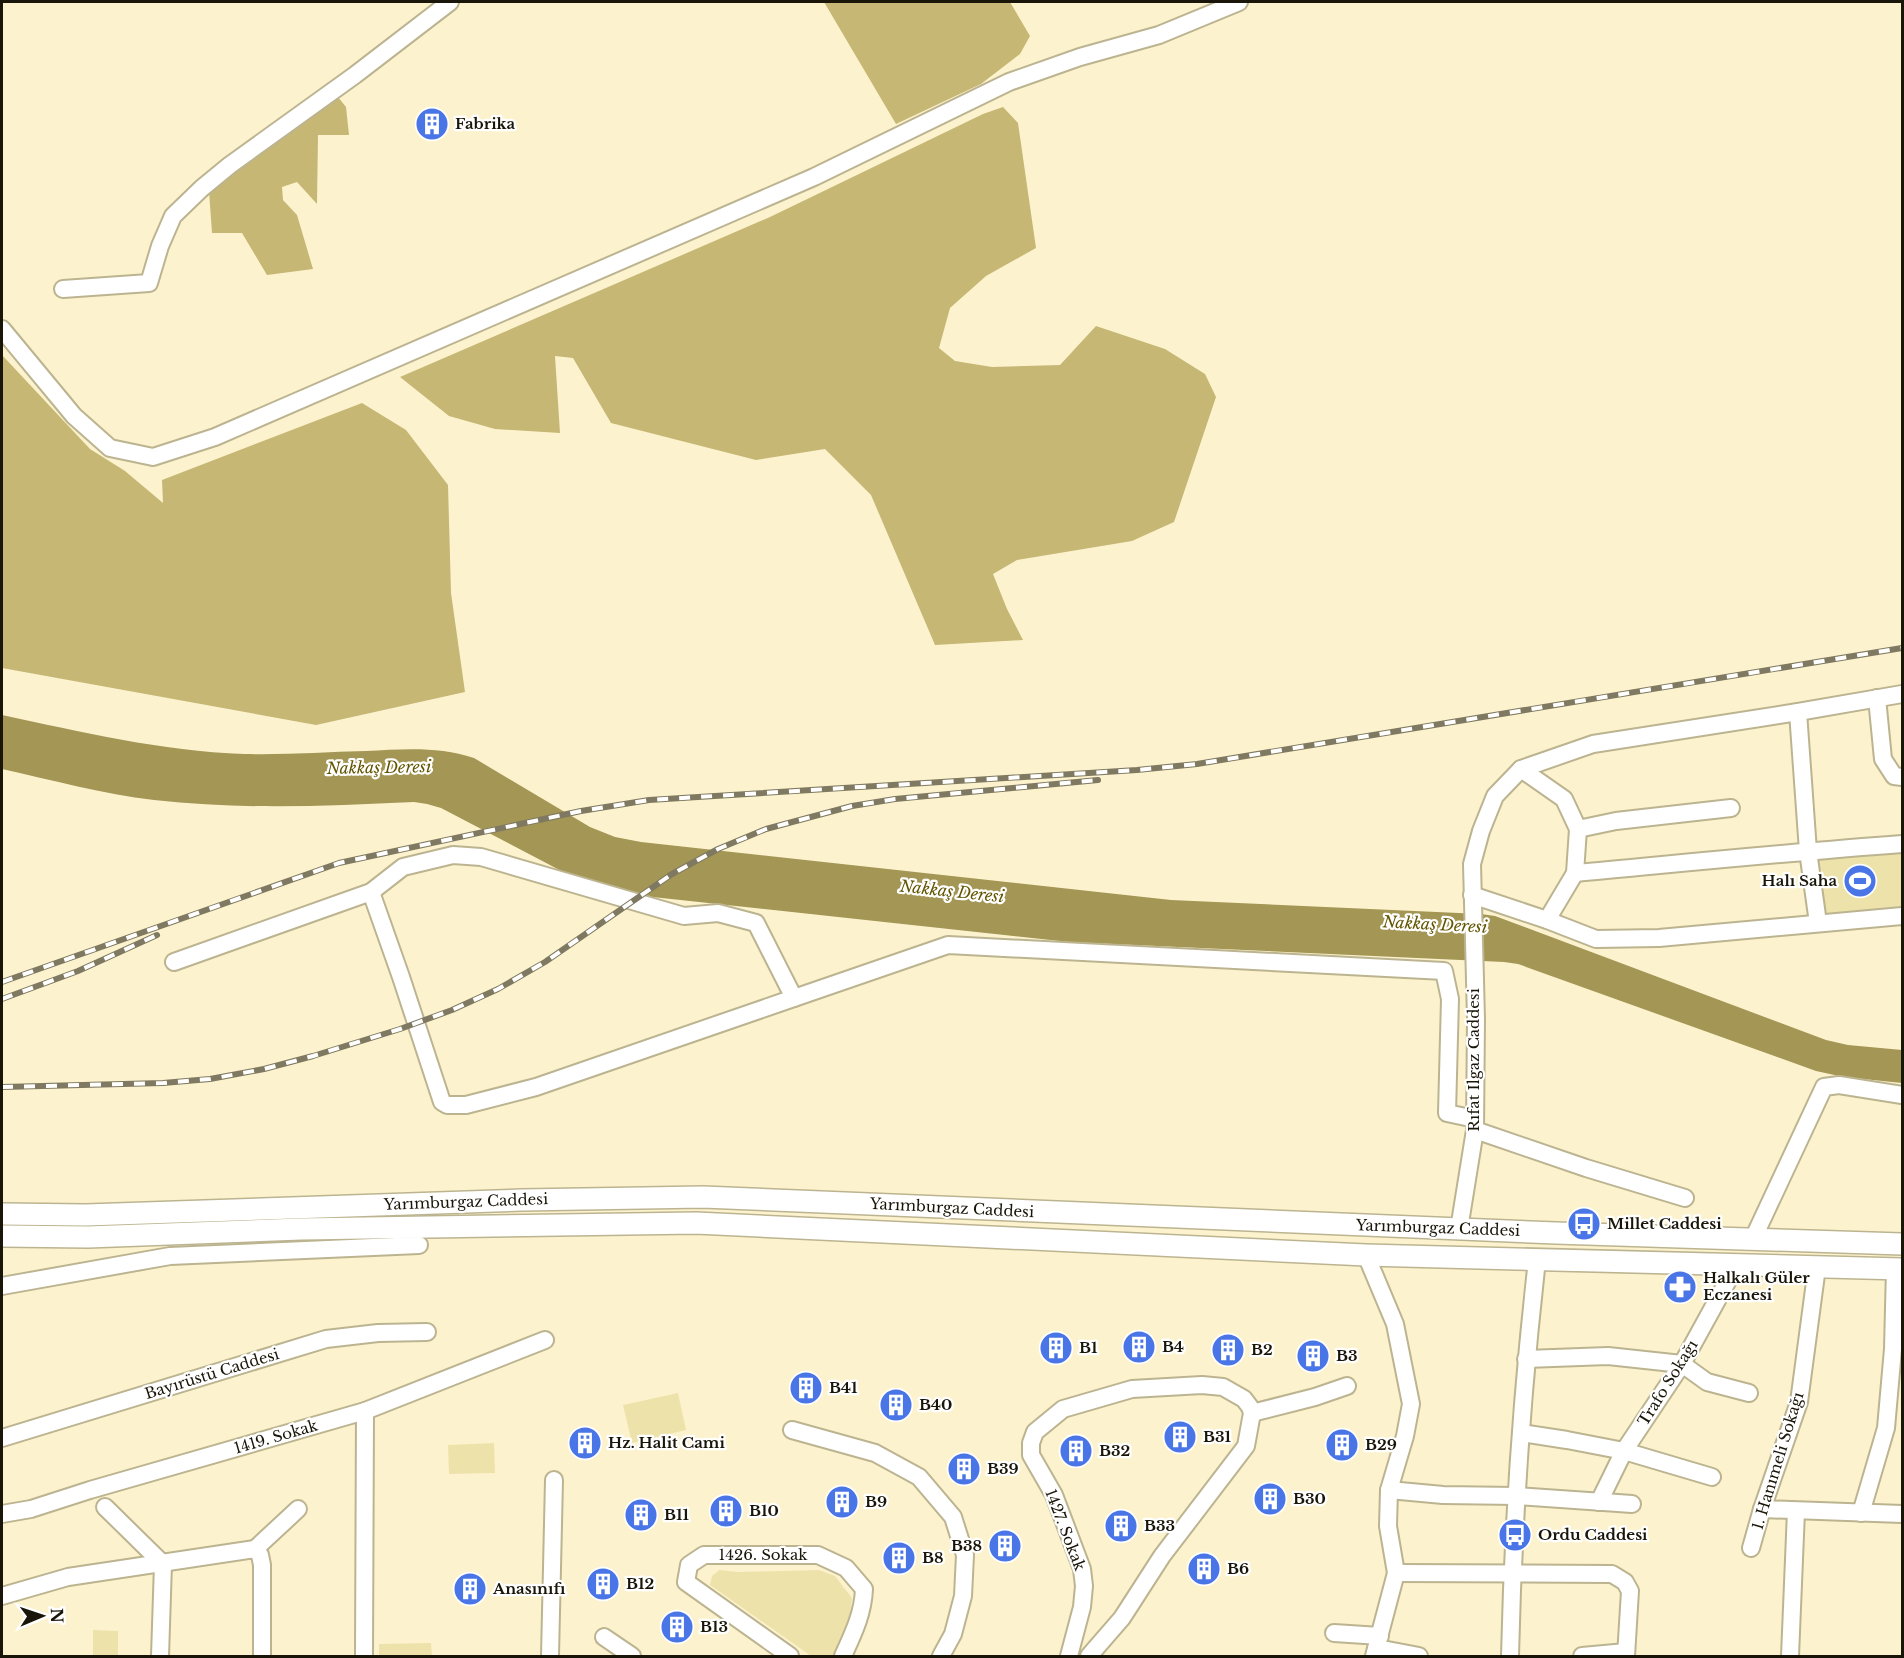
<svg xmlns="http://www.w3.org/2000/svg" width="1904" height="1658" font-family="'Libre Baskerville',serif">
<rect width="100%" height="100%" fill="#fcf3ce"/>
<g fill="#eee2ab">
<polygon points="1902,844 1902,911 1818,916 1817,850"/>
<polygon points="678,1393 686,1430 632,1443 623,1405"/>
<polygon points="494,1443 495,1473 449,1474 448,1445"/>
<polygon points="719,1570 738,1572 819,1570 835,1576 852,1598 850,1615 834,1656 811,1656 710,1585 712,1576"/>
<polygon points="93,1630 118,1631 118,1656 93,1656"/>
<polygon points="431,1643 432,1656 379,1656 379,1644"/>
</g>
<g fill="#c6b775">
<polygon points="824,2 1010,2 1030,36 1020,54 981,84 896,124"/>
<polygon points="334,92 346,107 349,135 318,135 317,204 297,182 282,187 283,200 297,215 313,269 267,275 242,233 212,233 209,191"/>
<polygon points="1003,107 1018,123 1036,248 986,276 950,308 939,348 955,361 992,367 1060,365 1096,326 1165,349 1205,374 1216,397 1174,522 1132,541 1017,560 993,574 1007,609 1023,640 935,645 871,495 825,449 756,460 611,423 573,358 555,356 560,433 495,429 449,416 400,377 770,217 983,114"/>
<polygon points="2,355 90,449 125,471 163,503 162,480 362,403 406,430 448,485 451,593 465,692 316,725 2,668"/>
</g>
<path fill="#a49655" d="M2,715C82,732 161,751 244,754C285,755 325,752 366,751C403,749 439,746 474,758L590,827L615,837L641,842L1171,900L1481,914L1495,916L1826,1040L1848,1045L1902,1050V1083L1844,1077L1816,1071L1518,964L1504,962L1069,942L634,895L569,875L441,808L427,804L414,802C325,806 243,810 154,800C103,794 52,780 2,769Z"/>
<g fill="none" stroke-linecap="round" stroke-linejoin="round">
<defs>
<g id="minor">
<polyline points="63,289 149,283 160,246 173,216 202,188 230,165 355,75 450,2"/>
<polyline points="2,329 74,416 110,448 153,457 215,437 814,177 1009,82 1080,57 1159,35 1239,2"/>
<polyline points="1877,698 1883,759 1894,776 1902,777"/>
<polyline points="1798,712 1808,851 1818,923"/>
<polyline points="1521,769 1564,799 1578,829 1575,873 1547,920"/>
<polyline points="1578,829 1616,821 1731,808"/>
<path d="M1575,873C1684,863 1793,852 1902,844"/>
<polyline points="371,892 401,977 442,1102 447,1105 466,1105 536,1087 794,998"/>
<polyline points="1472,895 1547,920 1596,939 1659,938 1902,916"/>
<polyline points="174,962 371,892 403,867 453,855 481,857 684,916 718,913 756,923 794,998 948,945 1444,971 1450,999 1447,1113 1475,1119"/>
<polyline points="1475,1130 1586,1168 1685,1198"/>
<polyline points="1459,1229 1475,1130 1476,1019 1472,864 1481,831 1495,796 1521,769 1593,744 1798,712 1902,694"/>
<polyline points="1753,1239 1824,1087 1839,1085 1902,1095"/>
<polyline points="1366,1255 1395,1324 1411,1404 1405,1436 1389,1490 1388,1526 1396,1573 1374,1656"/>
<polyline points="2,1286 170,1256 419,1245"/>
<polyline points="1526,1359 1608,1356 1682,1364 1707,1382 1749,1393"/>
<polyline points="1252,1413 1315,1397 1347,1386"/>
<polyline points="792,1430 875,1453 919,1477 953,1517 965,1555 963,1596 953,1634 941,1656"/>
<polyline points="1521,1433 1567,1440 1624,1451 1712,1477"/>
<polyline points="2,1438 326,1339 378,1333 427,1332"/>
<polyline points="1389,1490 1443,1495 1516,1496 1632,1504"/>
<polyline points="1599,1502 1624,1451 1682,1364 1737,1264"/>
<polyline points="105,1507 163,1564 160,1656"/>
<polyline points="1762,1509 1902,1514"/>
<polyline points="1861,1513 1886,1428 1893,1349 1895,1268"/>
<polyline points="2,1514 31,1509 90,1490 365,1411 545,1340"/>
<polyline points="1751,1548 1762,1509 1799,1402 1817,1267"/>
<polyline points="255,1549 298,1509"/>
<polyline points="1396,1573 1612,1574 1625,1582 1630,1591 1626,1656"/>
<polyline points="2,1596 68,1577 255,1549 260,1555 262,1565 262,1656"/>
<polyline points="1334,1633 1380,1636"/>
<polyline points="604,1637 632,1656"/>
<polyline points="1377,1648 1419,1656"/>
<polyline points="364,1656 365,1411"/>
<polyline points="550,1656 554,1480"/>
<path d="M790,1656L686,1582L689,1565L704,1555H818L846,1568L864,1589C863,1614 853,1634 843,1656"/>
<polyline points="1069,1656 1082,1607 1084,1586 1082,1569 1054,1495 1031,1455 1031,1443 1035,1432 1063,1409 1132,1389 1202,1385 1223,1387 1244,1399 1250,1407 1252,1413 1246,1446 1162,1556 1122,1618 1089,1656"/>
<path d="M1510,1656C1513,1524 1522,1392 1537,1260"/>
<polyline points="1582,1656 1626,1652"/>
<polyline points="1790,1656 1796,1511"/>
</g>
<g id="major">
<polyline points="2,1214 86,1215 522,1200 703,1197 1556,1233 1902,1244"/>
<polyline points="2,1236 88,1237 301,1229 696,1223 1366,1255 1902,1269"/>
</g>
</defs>
<use href="#minor" stroke="#bcb490" stroke-width="20"/>
<use href="#major" stroke="#bcb490" stroke-width="24"/>
<use href="#minor" stroke="#fff" stroke-width="16"/>
<use href="#major" stroke="#fff" stroke-width="21"/>
<defs>
<g id="rail">
<polyline points="2,982 339,863 581,811 649,800 1137,770 1197,764 1902,648"/>
<polyline points="2,999 78,971 157,935"/>
<polyline points="2,1087 163,1083 210,1079 264,1069 313,1056 400,1029 452,1010 498,989 545,962 672,874 718,849 766,829 852,806 895,799 1098,780"/>
</g>
</defs>
<use href="#rail" stroke="#7f7961" stroke-width="6"/>
<use href="#rail" stroke="#fff" stroke-width="4" stroke-dasharray="11" stroke-linecap="butt"/>
</g>
<defs>
<symbol id="building-disc" viewBox="-11 -11 22 22"><circle r="9.5" fill="#4975e7" stroke="#fff"/><path d="M-4-6H4V6H1V3H-1V6H-4ZM-2.5-4.3h1.7v1.8h-1.7ZM.8-4.3h1.7v1.8H.8ZM-2.5-1h1.7V.8h-1.7ZM.8-1h1.7V.8H.8Z" fill="#fff"/></symbol>
<symbol id="stadium-disc" viewBox="-11 -11 22 22"><circle r="9.5" fill="#4975e7" stroke="#fff"/><path d="M0-5a6.5 5 0 1 0 0 10a6.5 5 0 1 0 0-10ZM-3.5-1.8h7v3.6h-7Z" fill="#fff"/></symbol>
<symbol id="bus-disc" viewBox="-11 -11 22 22"><circle r="9.5" fill="#4975e7" stroke="#fff"/><path d="M-5-6H5V4H4V6H2V4H-2V6H-4V4H-5ZM-3.5-4V0h7V-4ZM-3.5 1.2v1.5H-2V1.2ZM2 1.2v1.5H3.5V1.2Z" fill="#fff"/></symbol>
<symbol id="pharmacy-disc" viewBox="-11 -11 22 22"><circle r="9.5" fill="#4975e7" stroke="#fff"/><path d="M-2-6h4v4h4v4h-4v4h-4v-4h-4v-4h4Z" fill="#fff"/></symbol>
</defs>
<g fill-rule="evenodd">
<use href="#building-disc" x="413" y="105" width="38" height="38"/>
<use href="#stadium-disc" x="1841" y="862" width="38" height="38"/>
<use href="#bus-disc" x="1565" y="1205" width="38" height="38"/>
<use href="#pharmacy-disc" x="1661" y="1268" width="38" height="38"/>
<use href="#building-disc" x="1120" y="1328" width="38" height="38"/>
<use href="#building-disc" x="1037" y="1329" width="38" height="38"/>
<use href="#building-disc" x="1209" y="1331" width="38" height="38"/>
<use href="#building-disc" x="1294" y="1337" width="38" height="38"/>
<use href="#building-disc" x="787" y="1369" width="38" height="38"/>
<use href="#building-disc" x="877" y="1386" width="38" height="38"/>
<use href="#building-disc" x="1161" y="1418" width="38" height="38"/>
<use href="#building-disc" x="566" y="1424" width="38" height="38"/>
<use href="#building-disc" x="1323" y="1426" width="38" height="38"/>
<use href="#building-disc" x="1057" y="1432" width="38" height="38"/>
<use href="#building-disc" x="945" y="1450" width="38" height="38"/>
<use href="#building-disc" x="1251" y="1480" width="38" height="38"/>
<use href="#building-disc" x="823" y="1483" width="38" height="38"/>
<use href="#building-disc" x="707" y="1492" width="38" height="38"/>
<use href="#building-disc" x="622" y="1496" width="38" height="38"/>
<use href="#building-disc" x="1102" y="1507" width="38" height="38"/>
<use href="#bus-disc" x="1496" y="1516" width="38" height="38"/>
<use href="#building-disc" x="986" y="1527" width="38" height="38"/>
<use href="#building-disc" x="880" y="1539" width="38" height="38"/>
<use href="#building-disc" x="1185" y="1550" width="38" height="38"/>
<use href="#building-disc" x="584" y="1565" width="38" height="38"/>
<use href="#building-disc" x="451" y="1570" width="38" height="38"/>
<use href="#building-disc" x="658" y="1608" width="38" height="38"/>
</g>
<g text-anchor="middle" stroke-width="4.5" stroke-linejoin="round" paint-order="stroke">
<g font-size="15" font-weight="bold" fill="#191508" stroke="#fff" text-anchor="start">
<text x="455" y="129">Fabrika</text>
<text x="1837" y="886" text-anchor="end">Halı Saha</text>
<text x="1607" y="1229">Millet Caddesi</text>
<text x="1703" y="1283">Halkalı Güler<tspan x="1703" dy="17">Eczanesi</tspan></text>
<text x="1162" y="1352">B4</text>
<text x="1079" y="1353">B1</text>
<text x="1251" y="1355">B2</text>
<text x="1336" y="1361">B3</text>
<text x="829" y="1393">B41</text>
<text x="919" y="1410">B40</text>
<text x="1203" y="1442">B31</text>
<text x="608" y="1448">Hz. Halit Cami</text>
<text x="1365" y="1450">B29</text>
<text x="1099" y="1456">B32</text>
<text x="987" y="1474">B39</text>
<text x="1293" y="1504">B30</text>
<text x="865" y="1507">B9</text>
<text x="749" y="1516">B10</text>
<text x="664" y="1520">B11</text>
<text x="1144" y="1531">B33</text>
<text x="1538" y="1540">Ordu Caddesi</text>
<text x="982" y="1551" text-anchor="end">B38</text>
<text x="922" y="1563">B8</text>
<text x="1227" y="1574">B6</text>
<text x="626" y="1589">B12</text>
<text x="493" y="1594">Anasınıfı</text>
<text x="700" y="1632">B13</text>
</g>
<g font-size="15" fill="#191508" stroke="#fff">
<text transform="translate(1474 1060) rotate(-90)" y="5">Rıfat Ilgaz Caddesi</text>
<text transform="translate(466 1202) rotate(-2)" y="5">Yarımburgaz Caddesi</text>
<text transform="translate(952 1208) rotate(3)" y="5">Yarımburgaz Caddesi</text>
<text transform="translate(1438 1228) rotate(2)" y="5">Yarımburgaz Caddesi</text>
<text transform="translate(212 1374) rotate(-17)" y="5">Bayırüstü Caddesi</text>
<text transform="translate(1668 1383) rotate(-58)" y="5">Trafo Sokağı</text>
<text transform="translate(276 1437) rotate(-16)" y="5">1419. Sokak</text>
<text transform="translate(1778 1461) rotate(-73)" y="5">1. Hanımeli Sokağı</text>
<text transform="translate(1065 1530) rotate(69)" y="5">1427. Sokak</text>
<text x="763" y="1560">1426. Sokak</text>
</g>
<g font-size="16" font-style="italic" fill="#635400" stroke="#fff">
<text transform="translate(379 767) rotate(-1)" y="6">Nakkaş Deresi</text>
<text transform="translate(952 891) rotate(6)" y="6">Nakkaş Deresi</text>
<text transform="translate(1435 924) rotate(3)" y="6">Nakkaş Deresi</text>
</g>
</g>
<rect width="1904" height="1658" fill="none" stroke="#191508" stroke-width="6"/>
<g transform="translate(42 1616) rotate(88)" stroke="#ffffff" stroke-width="4.5" paint-order="stroke">
<path d="M0-4.5L10 22L0 15L-10 22Z" fill="#191508"/>
<text y="-9" font-size="16" font-weight="bold" text-anchor="middle" fill="#191508">N</text>
</g>
</svg>
